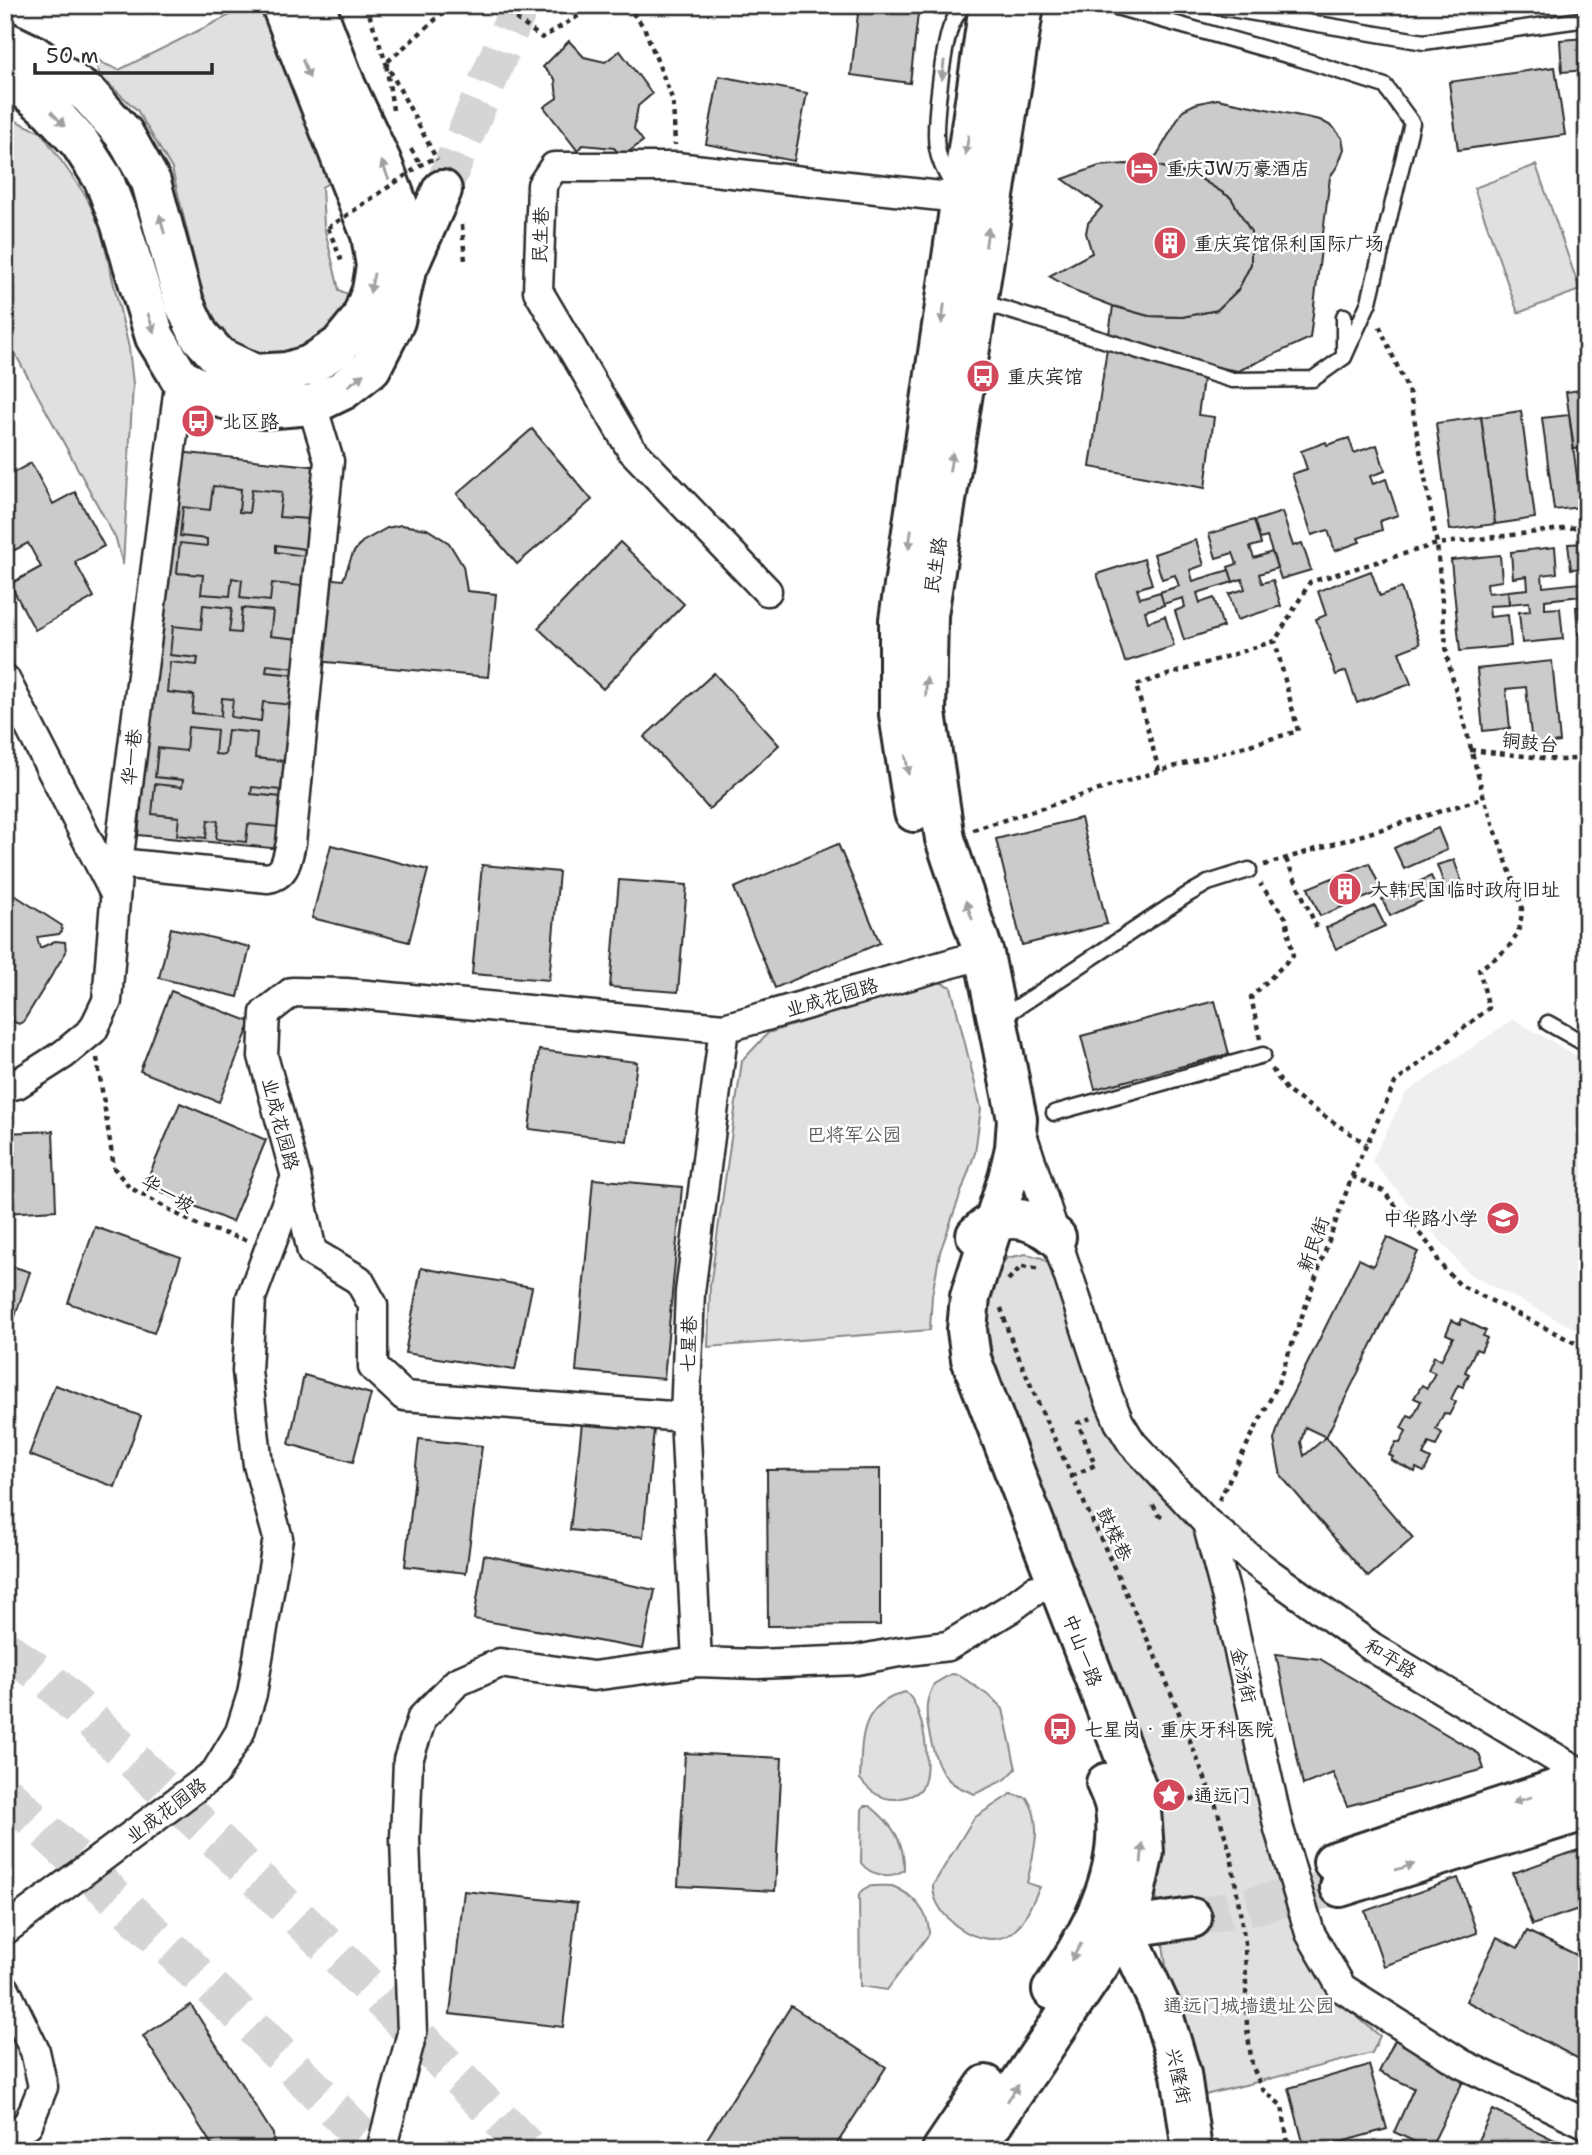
<svg xmlns="http://www.w3.org/2000/svg" width="1592" height="2155" font-family="'Shantell Sans','LXGW WenKai TC',sans-serif">
<rect width="100%" height="100%" fill="#fff"/>
<filter id="ink" filterUnits="userSpaceOnUse"><feTurbulence type="fractalNoise" baseFrequency=".0143" numOctaves="2"/><feDisplacementMap in="SourceGraphic" scale="14" xChannelSelector="R" yChannelSelector="G"/><feConvolveMatrix kernelMatrix="1 2 1 2 8 2 1 2 1" color-interpolation-filters="sRGB"/></filter>
<g filter="url(#ink)">
<polygon fill="#efefef" points="1513,1019 1587,1062 1587,1335 1469,1274 1372,1161 1405,1094"/>
<g fill="#e0e0e0" stroke="#868686" stroke-width="2">
<polygon points="246,7 266,7 335,179 322,187 324,226 339,290 347,294 353,294 336,326 298,355 266,356 243,351 226,337 213,320 200,284 172,169 137,110 100,76 93,55 102,63 119,70"/>
<polygon points="7,117 41,132 86,196 100,226 129,348 133,384 123,565 116,539 5,335 5,131 9,124"/>
<polygon points="1536,165 1580,290 1518,313 1474,188"/>
<polygon points="934,980 951,987 981,1108 975,1153 940,1252 932,1295 930,1330 708,1347 710,1286 742,1061 768,1033"/>
<polygon points="1026,1254 1042,1258 1055,1268 1098,1397 1185,1514 1200,1545 1299,1937 1315,1970 1336,1999 1380,2036 1372,2053 1197,2097 1171,2001 1150,1852 999,1392 986,1319 992,1288 999,1267 1007,1258"/>
<path d="M951,1674L959,1675L992,1698L1003,1709L1016,1769L1006,1779L975,1794C965,1790 954,1786 947,1778C934,1764 925,1723 927,1704C928,1697 931,1690 934,1684Z"/>
<path d="M905,1692C923,1703 934,1771 921,1789C915,1796 906,1797 897,1799C881,1800 869,1791 860,1779C862,1739 858,1706 905,1692Z"/>
<path d="M1011,1794L1027,1798C1044,1824 1033,1854 1027,1883L1040,1887C1032,1902 1024,1925 1010,1934C980,1952 932,1917 933,1885L974,1818Z"/>
<path d="M864,1806H870C892,1824 905,1841 904,1870C891,1879 871,1876 861,1863L862,1810Z"/>
<path d="M892,1886C911,1893 930,1912 929,1934L887,1990L860,1986L859,1894C866,1883 880,1886 892,1886Z"/>
</g>
<g fill="#cbcbcb" stroke="#2b2b2b" stroke-width="2" fill-rule="evenodd">
<polygon points="859,5 919,5 910,83 851,75"/>
<polygon points="1587,38 1587,70 1562,72 1560,40"/>
<polygon points="569,41 584,57 605,62 620,51 652,94 638,106 634,129 643,141 622,157 614,148 583,145 577,150 544,107 557,98 555,79 543,67"/>
<polygon points="1555,67 1565,135 1458,150 1449,82"/>
<polygon points="719,76 807,93 794,161 706,144"/>
<polygon points="1217,99 1320,120 1333,127 1342,138 1344,149 1338,165 1330,177 1310,338 1238,371 1205,365 1198,415 1214,417 1205,488 1090,467 1113,306 1149,316 1182,317 1217,310 1238,290 1251,264 1251,232 1231,198 1199,178 1159,166 1139,165 1157,155 1183,110 1195,104"/>
<polygon points="1126,164 1159,166 1199,178 1231,198 1251,232 1251,264 1238,290 1217,310 1182,317 1149,316 1113,306 1079,293 1049,276 1092,253 1086,233 1088,223 1102,207 1063,179 1099,166"/>
<polygon points="1587,389 1587,448 1574,449 1566,392"/>
<polygon points="1521,411 1535,518 1495,524 1481,417"/>
<polygon points="1569,415 1581,507 1554,510 1542,418"/>
<polygon points="1481,417 1495,524 1450,530 1436,423"/>
<polygon points="532,429 592,500 517,564 457,494"/>
<polygon points="1349,438 1354,453 1377,445 1385,471 1370,476 1373,484 1386,479 1398,515 1380,521 1382,530 1358,538 1360,542 1335,551 1328,530 1312,535 1292,474 1307,469 1301,451 1326,442 1327,445"/>
<polygon points="178,452 321,467 281,849 138,835"/>
<polygon points="31,463 53,504 75,492 104,546 75,562 94,597 35,630 10,584 41,567 28,543 5,555 5,477"/>
<polygon points="213,486 241,489 239,512 249,513 252,489 282,492 279,517 309,519 305,549 276,545 276,552 305,556 302,586 272,583 270,601 240,598 242,580 232,578 230,596 201,594 203,575 177,573 180,543 207,546 207,539 180,536 183,507 210,510"/>
<polygon points="1282,512 1293,546 1302,543 1311,570 1281,579 1267,537 1260,539 1254,521"/>
<polygon points="1254,520 1261,544 1250,547 1254,558 1272,552 1277,568 1259,574 1262,583 1273,580 1281,606 1237,620 1229,594 1245,589 1242,579 1233,582 1228,567 1237,564 1233,553 1216,558 1209,534"/>
<polygon points="401,525 427,529 449,543 463,566 467,591 496,594 488,677 316,661 324,578 343,580 353,553 362,542 387,528"/>
<polygon points="1196,540 1204,565 1190,570 1193,581 1229,570 1233,582 1197,593 1200,603 1214,598 1223,627 1184,640 1175,611 1185,607 1183,598 1163,604 1160,592 1179,586 1175,575 1162,579 1154,554"/>
<polygon points="620,542 684,604 603,689 538,628"/>
<polygon points="1587,543 1587,568 1571,569 1568,544"/>
<polygon points="1555,547 1557,573 1542,575 1543,587 1580,583 1581,596 1545,600 1545,609 1560,608 1563,639 1522,643 1519,612 1530,611 1529,602 1509,604 1508,591 1528,589 1527,576 1513,578 1511,552"/>
<polygon points="1500,555 1502,581 1487,583 1488,593 1508,591 1509,605 1489,606 1490,617 1508,615 1511,646 1460,651 1451,560"/>
<polygon points="1144,559 1152,584 1137,589 1140,598 1160,592 1164,605 1145,611 1148,622 1165,616 1174,646 1125,662 1097,574"/>
<polygon points="1371,571 1380,596 1401,588 1420,644 1399,652 1411,684 1357,703 1346,671 1336,675 1316,619 1326,615 1318,591"/>
<polygon points="1587,579 1587,596 1581,596 1580,580"/>
<polygon points="203,605 232,608 229,632 240,633 242,608 273,611 270,636 299,639 296,668 267,665 266,672 296,675 293,705 263,702 261,721 231,717 233,699 222,698 221,716 192,713 194,695 167,692 170,662 197,665 198,658 170,655 173,626 201,629"/>
<polygon points="1587,606 1587,634 1578,634 1576,607"/>
<polygon points="1580,655 1587,655 1587,742 1585,742"/>
<polygon points="1552,661 1560,742 1532,745 1526,687 1506,689 1510,728 1483,731 1477,669"/>
<polygon points="714,673 779,745 709,809 644,737"/>
<polygon points="188,727 217,730 215,754 225,755 228,730 257,733 255,758 284,761 281,790 252,787 251,794 281,797 278,827 248,824 246,842 216,839 218,821 208,820 206,838 177,835 179,817 152,814 155,784 182,787 183,780 155,777 158,748 186,751"/>
<polygon points="1081,818 1107,924 1022,945 996,839"/>
<polygon points="1438,828 1447,850 1404,869 1394,848"/>
<polygon points="838,844 880,943 775,988 734,888"/>
<polygon points="331,845 428,870 409,942 312,918"/>
<polygon points="1454,860 1465,891 1449,897 1437,865"/>
<polygon points="1369,863 1382,891 1320,916 1308,888"/>
<polygon points="482,865 559,872 549,980 472,974"/>
<polygon points="1431,876 1439,893 1390,916 1382,899"/>
<polygon points="619,880 687,885 678,992 610,987"/>
<polygon points="5,889 61,925 62,931 59,934 37,937 40,948 55,941 65,942 66,952 23,1022 19,1024 14,1022 5,987"/>
<polygon points="1375,906 1385,926 1336,949 1326,928"/>
<polygon points="171,928 250,947 238,997 159,978"/>
<polygon points="171,991 251,1022 219,1102 140,1071"/>
<polygon points="1215,1001 1229,1054 1095,1089 1081,1036"/>
<polygon points="539,1050 637,1062 627,1141 529,1129"/>
<polygon points="180,1103 266,1140 232,1222 145,1185"/>
<polygon points="53,1131 56,1210 5,1213 5,1133"/>
<polygon points="593,1179 682,1187 664,1379 576,1371"/>
<polygon points="95,1227 181,1257 154,1333 68,1303"/>
<path d="M1387,1237L1418,1252L1326,1437L1413,1538L1368,1577L1281,1476L1274,1440L1282,1415L1359,1259L1373,1266ZM1305,1427L1326,1437L1304,1456L1301,1442Z"/>
<polygon points="5,1264 30,1272 5,1346"/>
<polygon points="421,1268 532,1287 515,1370 405,1353"/>
<polygon points="1462,1319 1486,1331 1483,1336 1487,1338 1481,1351 1476,1349 1465,1372 1469,1374 1463,1387 1458,1385 1451,1399 1456,1402 1449,1415 1444,1413 1436,1429 1442,1433 1436,1446 1429,1443 1423,1455 1431,1459 1424,1472 1416,1468 1415,1472 1391,1460 1393,1457 1389,1455 1396,1442 1400,1443 1406,1431 1401,1428 1408,1415 1413,1417 1421,1401 1414,1398 1422,1385 1427,1388 1435,1373 1428,1370 1434,1356 1441,1360 1453,1337 1446,1334 1452,1320 1460,1324"/>
<polygon points="304,1375 371,1394 353,1462 289,1444"/>
<polygon points="55,1385 141,1416 115,1487 29,1455"/>
<polygon points="582,1423 654,1430 643,1537 570,1530"/>
<polygon points="419,1439 482,1446 466,1573 405,1566"/>
<polygon points="880,1469 880,1625 768,1626 767,1470"/>
<polygon points="484,1555 655,1590 643,1649 474,1619"/>
<polygon points="1276,1654 1320,1659 1479,1754 1484,1769 1347,1806 1333,1773 1303,1785"/>
<polygon points="685,1753 782,1758 775,1891 678,1886"/>
<polygon points="1587,1847 1587,1906 1532,1925 1513,1873"/>
<polygon points="1458,1878 1477,1933 1384,1966 1365,1911"/>
<polygon points="464,1891 577,1903 563,2027 450,2014"/>
<polygon points="1527,1931 1587,1960 1587,2063 1466,2001 1497,1937 1518,1948"/>
<polygon points="191,2005 273,2134 274,2150 215,2150 143,2036"/>
<polygon points="791,2006 886,2067 833,2150 718,2150 705,2142"/>
<polygon points="1397,2036 1468,2071 1430,2149 1394,2132 1414,2088 1379,2072"/>
<polygon points="1369,2065 1387,2129 1313,2150 1305,2150 1289,2088"/>
<polygon points="1493,2110 1575,2150 1473,2150"/>
</g>
<g fill="none" stroke-linecap="round" stroke-linejoin="round">
<g stroke="#d5d5d5" stroke-width="38" stroke-dasharray="38 19" stroke-linecap="butt">
<polyline points="442,190 520,5"/>
<polyline points="1192,1918 1340,1887"/>
</g>
<g stroke="#d5d5d5" stroke-width="38" stroke-dasharray="38 19" stroke-linecap="butt">
<polyline points="5,1649 49,1680 334,1952 530,2150"/>
<polyline points="5,1793 251,2025 375,2150"/>
</g>
<defs>
<g id="lane">
<polyline points="1109,5 1301,59 1385,86 1412,123 1369,302 1344,357"/>
<polyline points="1207,5 1424,42 1587,19"/>
<path d="M954,188C947,175 939,163 937,148C933,125 943,52 950,29C953,20 958,13 963,5"/>
<polyline points="978,301 1232,380 1313,379 1344,357 1344,316"/>
<polyline points="998,1020 1187,895 1208,883 1249,870"/>
<polyline points="1548,1023 1587,1045"/>
<polyline points="1054,1113 1263,1055"/>
</g>
<g id="street">
<polyline points="767,591 631,449 538,291 542,185 554,167 676,167 959,198"/>
<polyline points="5,679 115,894"/>
<path d="M118,863L268,878C286,875 287,859 291,843L329,461L312,405"/>
<polyline points="5,1087 17,1084 64,1054 93,1030 107,1001 118,863 180,378"/>
<polyline points="1020,1128 1108,1396 1119,1422 1132,1443 1207,1523 1227,1598 1279,1829 1310,1933 1342,1988 1462,2064 1587,2124"/>
<polyline points="296,1177 312,1252 359,1280 373,1305 373,1367 404,1396 685,1417"/>
<polyline points="1207,1523 1265,1570 1372,1647 1587,1777"/>
<polyline points="697,1662 685,1417 690,1292 724,1028"/>
<polyline points="5,1930 215,1773 240,1732 252,1694 278,1538 258,1465 247,1371 251,1298 296,1177 263,1056 265,1013 292,992 346,993 724,1028 984,954"/>
<polyline points="5,1989 35,2051 43,2087 28,2124 5,2139"/>
<polyline points="381,2150 412,2033 405,1839 408,1760 422,1718 457,1682 500,1663 593,1676 697,1662 757,1664 857,1660 899,1652 948,1646 1011,1608 1035,1590"/>
</g>
<g id="secondary">
<polyline points="5,41 34,55 89,95 124,134 151,182 184,303 199,335 219,357 255,374 287,372 310,365 339,346 361,319 372,290 376,266 371,235 281,5"/>
<polyline points="5,76 19,84 50,110 80,143 104,180 120,222 155,337 180,378 217,397 263,409 312,405 343,390 371,368 395,321 406,270 403,218 382,163 346,86 315,5"/>
<polyline points="409,265 442,190"/>
<polyline points="914,812 899,714 899,620 989,5"/>
<path d="M976,1235C1002,1210 1031,1216 1056,1237"/>
<polyline points="1333,1862 1587,1779"/>
<polyline points="1340,1887 1587,1810"/>
<polyline points="1107,1916 1124,1928 1192,1918"/>
<polyline points="1124,1928 1161,2008 1181,2074 1192,2150"/>
<path d="M1052,1990C1088,1937 1124,1875 1115,1809C1114,1800 1109,1791 1106,1783"/>
<polyline points="942,2150 986,2085"/>
<polyline points="975,2150 1124,1928 1133,1902 1144,1852 1140,1796 971,1359 967,1330 970,1297 1008,1178 1015,1148 1017,1119 984,954 945,839 926,713 928,615 1024,5"/>
</g>
</defs>
<use href="#lane" stroke="#2b2b2b" stroke-width="19"/>
<use href="#street" stroke="#2b2b2b" stroke-width="33"/>
<use href="#secondary" stroke="#2b2b2b" stroke-width="44"/>
<g stroke="#2b2b2b" stroke-width="4.5" stroke-dasharray="5 5" stroke-linecap="butt">
<polyline points="366,5 386,63 437,160"/>
<polyline points="626,5 644,27 673,101 675,145"/>
<polyline points="393,110 386,63 444,12 503,9 542,38 593,7 611,5"/>
<polyline points="411,149 421,165"/>
<polyline points="462,225 465,261"/>
<polyline points="328,228 343,264"/>
<polyline points="1470,750 1561,760 1587,758"/>
<polyline points="1159,771 1136,685 1275,641 1310,582 1437,544 1587,526"/>
<polyline points="973,830 1159,771 1298,731 1275,641"/>
<polyline points="1286,859 1316,926 1321,923"/>
<polyline points="1264,865 1484,798"/>
<polyline points="1260,1039 1251,997 1293,956 1286,918 1260,884"/>
<polyline points="97,1058 114,1168 129,1187 197,1225 246,1240"/>
<polyline points="1272,1069 1287,1091 1366,1144"/>
<polyline points="1352,1176 1383,1191 1432,1248 1440,1264 1460,1285 1587,1349"/>
<polyline points="1008,1280 1022,1266 1041,1269"/>
<polyline points="1001,1308 1009,1334 1042,1412 1163,1673 1216,1806 1231,1855 1245,1943 1247,2028 1252,2065 1262,2089 1282,2106 1289,2150"/>
<polyline points="1072,1476 1095,1465 1078,1423 1091,1418"/>
<path d="M1219,1500L1277,1386L1352,1176L1395,1083L1489,1008L1479,969C1508,950 1521,942 1522,906L1484,798L1447,657L1437,544L1410,395L1379,325"/>
<polyline points="1153,1505 1159,1515 1166,1518"/>
<polyline points="1171,1803 1212,1795"/>
</g>
<use href="#lane" stroke="#fff" stroke-width="14"/>
<use href="#street" stroke="#fff" stroke-width="28"/>
<use href="#secondary" stroke="#fff" stroke-width="38"/>
<polyline stroke="#2b2b2b" stroke-width="4.5" stroke-dasharray="5 5" stroke-linecap="butt" points="328,228 421,165 435,158"/>
</g>
<defs><path id="oneway-solid" d="M-6-.8H1V-3.2L6.5 0L1 3.2V.8H-6Z" transform="scale(1.75)"/></defs>
<g fill="#a0a0a0">
<use href="#oneway-solid" transform="translate(306 69) rotate(69)"/>
<use href="#oneway-solid" transform="translate(943 70) rotate(97)"/>
<use href="#oneway-solid" transform="translate(58 119) rotate(47)"/>
<use href="#oneway-solid" transform="translate(967 145) rotate(99)"/>
<use href="#oneway-solid" transform="translate(385 170) rotate(-111)"/>
<use href="#oneway-solid" transform="translate(162 224) rotate(-104)"/>
<use href="#oneway-solid" transform="translate(987 237) rotate(-81)"/>
<use href="#oneway-solid" transform="translate(372 283) rotate(102)"/>
<use href="#oneway-solid" transform="translate(943 314) rotate(98)"/>
<use href="#oneway-solid" transform="translate(151 323) rotate(72)"/>
<use href="#oneway-solid" transform="translate(356 380) rotate(-38)"/>
<use href="#oneway-solid" transform="translate(951 462) rotate(-81)"/>
<use href="#oneway-solid" transform="translate(910 539) rotate(98)"/>
<use href="#oneway-solid" transform="translate(926 687) rotate(-89)"/>
<use href="#oneway-solid" transform="translate(907 765) rotate(81)"/>
<use href="#oneway-solid" transform="translate(969 910) rotate(-109)"/>
<use href="#oneway-solid" transform="translate(1522 1800) rotate(162)"/>
<use href="#oneway-solid" transform="translate(1142 1853) rotate(-85)"/>
<use href="#oneway-solid" transform="translate(1405 1867) rotate(-17)"/>
<use href="#oneway-solid" transform="translate(1076 1952) rotate(120)"/>
<use href="#oneway-solid" transform="translate(1013 2093) rotate(-56)"/>
</g>
</g>
<defs>
<symbol id="hotel-disc" viewBox="-11 -11 22 22"><circle r="9.5" fill="#d1495b" stroke="#fff"/><path d="M-6-4.5h1.5V1H6V5H4.5V3h-9V5H-6ZM-4 0a1.8 1.8 0 1 1 3.6 0ZM.5 0V-2.5h3Q6-2.5 6 0Z" fill="#fff"/></symbol>
<symbol id="building-disc" viewBox="-11 -11 22 22"><circle r="9.5" fill="#d1495b" stroke="#fff"/><path d="M-4-6H4V6H1V3H-1V6H-4ZM-2.5-4.3h1.7v1.8h-1.7ZM.8-4.3h1.7v1.8H.8ZM-2.5-1h1.7V.8h-1.7ZM.8-1h1.7V.8H.8Z" fill="#fff"/></symbol>
<symbol id="bus-disc" viewBox="-11 -11 22 22"><circle r="9.5" fill="#d1495b" stroke="#fff"/><path d="M-5-6H5V4H4V6H2V4H-2V6H-4V4H-5ZM-3.5-4V0h7V-4ZM-3.5 1.2v1.5H-2V1.2ZM2 1.2v1.5H3.5V1.2Z" fill="#fff"/></symbol>
<symbol id="school-disc" viewBox="-11 -11 22 22"><circle r="9.5" fill="#d1495b" stroke="#fff"/><path d="M0-5L7-2L0 1L-7-2ZM-4 1L0 2.5L4 1V4Q0 6-4 4Z" fill="#fff"/></symbol>
<symbol id="sight-disc" viewBox="-11 -11 22 22"><circle r="9.5" fill="#d1495b" stroke="#fff"/><path d="M0-6L1.8-2.2L6-1.7L2.9 1.2L3.7 5.4L0 3.3L-3.7 5.4L-2.9 1.2L-6-1.7L-1.8-2.2Z" fill="#fff"/></symbol>
</defs>
<g fill-rule="evenodd">
<use href="#hotel-disc" x="1123" y="149" width="38" height="38"/>
<use href="#building-disc" x="1151" y="224" width="38" height="38"/>
<use href="#bus-disc" x="964" y="357" width="38" height="38"/>
<use href="#bus-disc" x="179" y="402" width="38" height="38"/>
<use href="#building-disc" x="1326" y="870" width="38" height="38"/>
<use href="#school-disc" x="1484" y="1199" width="38" height="38"/>
<use href="#bus-disc" x="1041" y="1710" width="38" height="38"/>
<use href="#sight-disc" x="1150" y="1776" width="38" height="38"/>
</g>
<g text-anchor="middle" stroke-width="5" stroke-linejoin="round" paint-order="stroke">
<g font-size="19" fill="#2b2b2b" stroke="#fff" text-anchor="start">
<text x="1166" y="175">重庆JW万豪酒店</text>
<text x="1194" y="250">重庆宾馆保利国际广场</text>
<text x="1007" y="383">重庆宾馆</text>
<text x="222" y="428">北区路</text>
<text x="1370" y="896">大韩民国临时政府旧址</text>
<text x="1478" y="1225" text-anchor="end">中华路小学</text>
<text x="1084" y="1736">七星岗‧重庆牙科医院</text>
<text x="1194" y="1802">通远门</text>
</g>
<g font-size="19" fill="#2b2b2b" stroke="#fff">
<text transform="translate(540 235) rotate(-88)" y="7">民生巷</text>
<text transform="translate(935 565) rotate(-81)" y="7">民生路</text>
<text transform="translate(1530 742) rotate(6)" y="7">铜鼓台</text>
<text transform="translate(131 757) rotate(-83)" y="7">华一巷</text>
<text transform="translate(832 997) rotate(-16)" y="7">业成花园路</text>
<text transform="translate(281 1124) rotate(75)" y="7">业成花园路</text>
<text transform="translate(168 1193) rotate(30)" y="7">华一坡</text>
<text transform="translate(1313 1244) rotate(-70)" y="7">新民街</text>
<text transform="translate(688 1344) rotate(-88)" y="7">七星巷</text>
<text transform="translate(1115 1534) rotate(65)" y="7">鼓楼巷</text>
<text transform="translate(1083 1650) rotate(69)" y="7">中山一路</text>
<text transform="translate(1391 1658) rotate(32)" y="7">和平路</text>
<text transform="translate(1244 1675) rotate(77)" y="7">金汤街</text>
<text transform="translate(166 1810) rotate(-37)" y="7">业成花园路</text>
<text transform="translate(1179 2076) rotate(78)" y="7">兴隆街</text>
</g>
<g font-size="19" fill="#585858" stroke="#fff">
<text x="854" y="1141">巴将军公园</text>
<text x="1249" y="2012">通远门城墙遗址公园</text>
</g>
</g>
<rect width="1592" height="2155" fill="none" stroke="#fff" stroke-width="28"/>
<rect x="14" y="14" width="1564" height="2127" fill="none" stroke="#2b2b2b" stroke-width="2.5" filter="url(#ink)"/>
<path d="M35 63v10h177v-10" fill="none" stroke="#2b2b2b" stroke-width="3.5"/>
<text x="46" y="63" font-size="21" fill="#2b2b2b" stroke="#ffffff" stroke-width="5" paint-order="stroke">50 m</text>
</svg>
